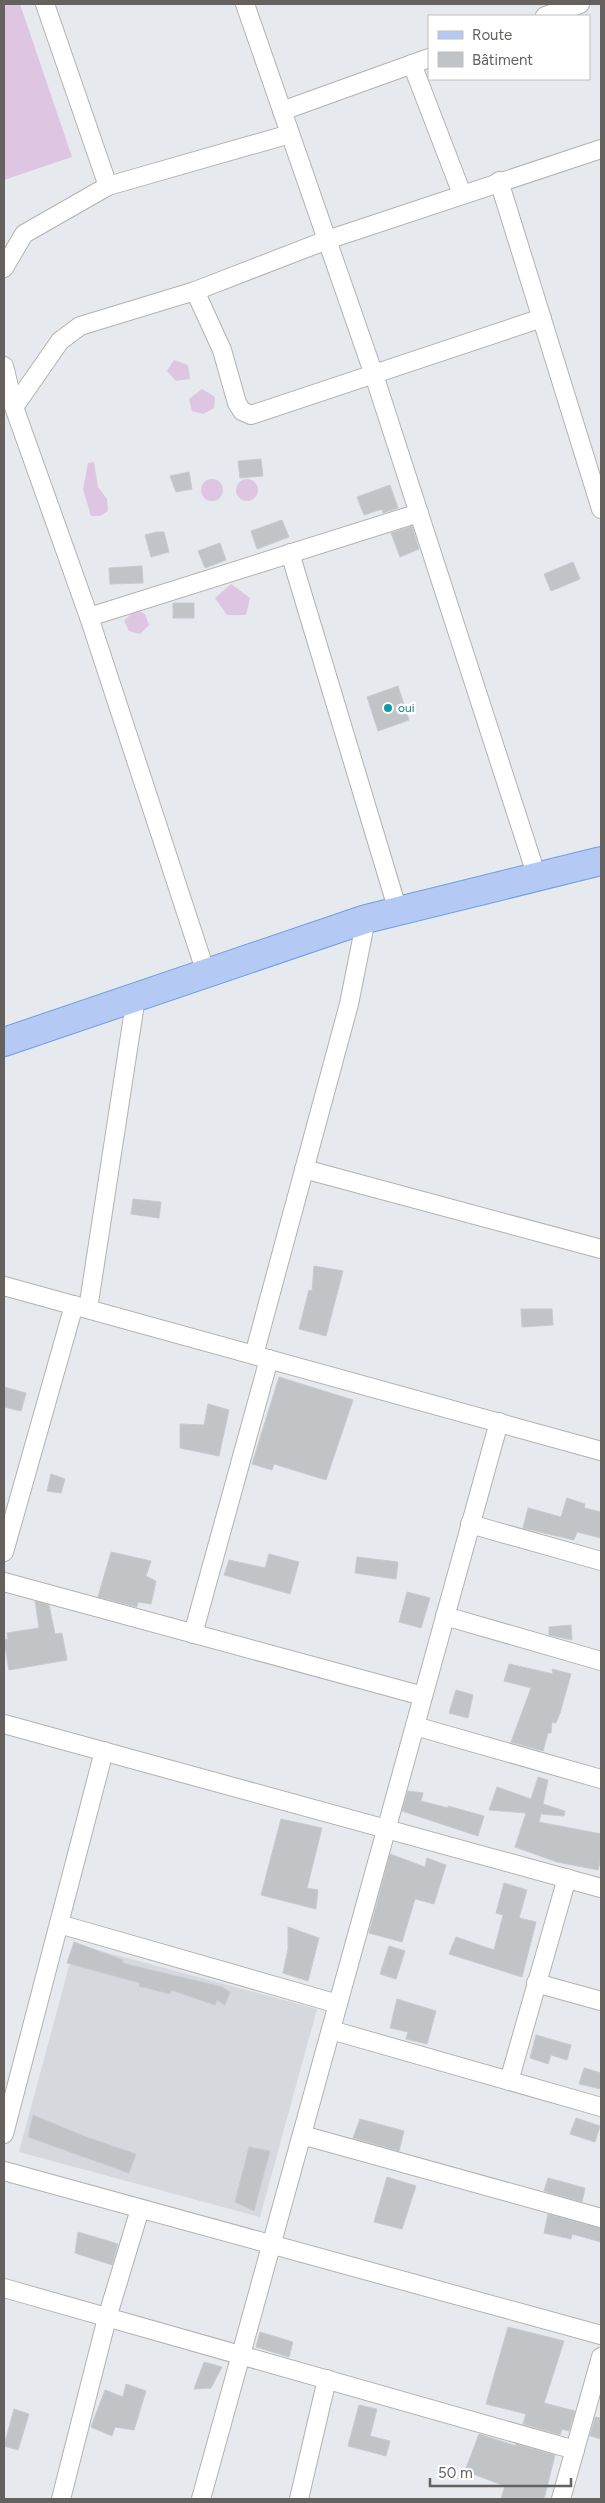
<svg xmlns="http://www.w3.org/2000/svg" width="605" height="2503" font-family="Figtree,sans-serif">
<rect width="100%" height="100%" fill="#e6e9ee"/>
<polygon fill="#d5d9de" points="75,1944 317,2009 260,2217 19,2152"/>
<g fill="#dec6e2">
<polygon points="4,4 20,4 72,157 4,180"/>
<polygon points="174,360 188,365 190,379 176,381 167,371"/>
<polygon points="202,389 215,397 214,408 203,414 192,411 189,399"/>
<polygon points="94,462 98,487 107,499 108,511 100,516 91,516 83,489 88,463"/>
<circle cx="212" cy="490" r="11"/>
<circle cx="247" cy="490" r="11"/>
<polygon points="231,584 250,598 246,615 227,615 215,598"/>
<polygon points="136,609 145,614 149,625 140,634 129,631 124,621"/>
</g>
<g fill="#c1c4c7" stroke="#c5cbd2">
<polygon points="261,459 263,476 240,478 238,461"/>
<polygon points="189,472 192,489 176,492 170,476"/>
<polygon points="390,485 398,508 383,513 382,509 364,515 357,497"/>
<polygon points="282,520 289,537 257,549 251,531"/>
<polygon points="412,526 419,549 400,557 391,533"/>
<polygon points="157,532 164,532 169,552 151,557 145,535"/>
<polygon points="220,543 226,560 205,568 198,551"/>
<polygon points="573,562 580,579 551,591 544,574"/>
<polygon points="142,566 143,583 110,584 109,568"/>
<rect x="173" y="603" width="21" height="15"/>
<polygon points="398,686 409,720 378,731 367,697"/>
<polygon points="133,1199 161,1202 159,1218 131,1214"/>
<polygon points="314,1266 343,1271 326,1336 299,1329 309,1290 312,1291"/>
<polygon points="521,1309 552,1309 553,1325 522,1327"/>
<polygon points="279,1377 353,1400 326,1480 274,1464 272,1470 252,1464"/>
<polygon points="4,1387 26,1393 21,1411 4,1407"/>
<polygon points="208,1404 229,1410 219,1456 180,1448 180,1424 204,1425"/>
<polygon points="51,1474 65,1479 61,1493 47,1491"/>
<polygon points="567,1498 585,1504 584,1508 601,1512 601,1538 577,1532 574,1540 523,1528 528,1508 561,1517"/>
<polygon points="111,1552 151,1561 146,1576 156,1581 151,1604 138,1602 137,1607 98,1597"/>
<polygon points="269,1554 299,1562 290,1594 224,1575 229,1560 265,1568"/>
<polygon points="357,1557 398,1562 396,1579 355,1573"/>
<polygon points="407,1592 430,1598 421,1628 399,1622"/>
<polygon points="35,1601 49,1605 55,1634 62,1633 67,1660 9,1670 4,1640 8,1639 7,1633 39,1628"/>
<polygon points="571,1625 572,1640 549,1635 549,1627"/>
<polygon points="509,1664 553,1674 552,1669 571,1674 560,1713 556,1723 552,1722 551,1733 548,1733 543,1751 511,1742 531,1688 504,1681"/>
<polygon points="456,1690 473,1695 468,1718 449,1713"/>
<polygon points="538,1777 548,1780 543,1804 565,1811 564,1816 541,1814 539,1822 601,1834 601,1858 598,1870 557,1862 515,1847 526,1813 489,1810 497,1787 531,1799"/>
<polygon points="408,1791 423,1793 421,1801 448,1808 448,1806 484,1816 478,1836 402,1811"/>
<polygon points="281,1819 322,1828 307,1888 318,1890 316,1909 261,1895"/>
<polygon points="390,1854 425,1867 427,1858 446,1865 434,1904 415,1899 402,1942 369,1933"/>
<polygon points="504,1883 527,1890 519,1918 536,1922 522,1977 449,1954 456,1937 494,1950 503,1915 496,1913"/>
<polygon points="288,1927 319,1938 308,1981 283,1973 288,1949"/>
<polygon points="74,1942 123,1960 122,1963 222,1987 230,1992 225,2005 217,2000 215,2005 171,1990 170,1994 139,1986 140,1983 67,1963"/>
<polygon points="389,1946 405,1951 396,1979 380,1974"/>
<polygon points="397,1999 436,2011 427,2044 406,2039 408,2032 390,2028"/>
<polygon points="536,2035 571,2045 567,2060 551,2055 548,2064 530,2058"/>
<polygon points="584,2068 601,2073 601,2089 579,2084"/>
<polygon points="33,2115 86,2137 136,2154 129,2173 28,2137"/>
<polygon points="576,2118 600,2126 595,2142 570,2134"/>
<polygon points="360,2119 404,2131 399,2151 353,2138"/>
<polygon points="249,2147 270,2151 254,2211 235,2202"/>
<polygon points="387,2177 416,2186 402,2229 374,2222"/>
<polygon points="548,2178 585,2188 582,2202 544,2191"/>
<polygon points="548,2214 601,2228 601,2242 572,2234 571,2239 544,2233"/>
<polygon points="78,2232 118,2244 112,2265 75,2253"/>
<polygon points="508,2327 564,2341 544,2403 575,2411 569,2431 562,2429 560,2435 523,2424 526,2414 486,2404"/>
<polygon points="260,2332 293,2342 289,2357 256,2347"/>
<polygon points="204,2362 222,2367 211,2388 194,2389"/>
<polygon points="126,2384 146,2391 134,2430 115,2427 112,2436 91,2427 105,2390 123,2397"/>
<polygon points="359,2405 377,2409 370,2436 390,2441 386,2456 348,2446"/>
<polygon points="14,2409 29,2414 18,2450 4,2446"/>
<polygon points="595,2417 601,2418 601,2439 590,2436"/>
<polygon points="479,2434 516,2446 516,2444 555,2455 544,2499 501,2499 505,2486 465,2471"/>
</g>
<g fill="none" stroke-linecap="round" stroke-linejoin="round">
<defs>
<g id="minor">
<polyline points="45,4 108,186"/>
<polyline points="245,4 374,375 537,877"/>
<polyline points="545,16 580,4"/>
<polyline points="412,64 462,194"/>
<polyline points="282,111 429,58"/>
<polyline points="499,181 601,509"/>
<polyline points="4,268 24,234 108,186 290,134"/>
<polyline points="195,291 222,350 237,403 242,411 251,415 542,318"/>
<polyline points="4,366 14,407 89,617 206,973"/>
<polyline points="14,407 60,341 80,326 195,291 327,240 601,149"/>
<polyline points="290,553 398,911"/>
<polyline points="89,617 419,513"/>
<polyline points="304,1169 601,1249"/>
<polyline points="4,1286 601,1451"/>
<polyline points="88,1309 136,997"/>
<polyline points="254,1355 349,1004 366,919"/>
<polyline points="470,1524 601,1561"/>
<polyline points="4,1552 74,1305"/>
<polyline points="4,1582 423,1696"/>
<polyline points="445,1616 601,1661"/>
<polyline points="193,1634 269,1359"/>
<polyline points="4,1724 601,1888"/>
<polyline points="415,1726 601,1779"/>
<polyline points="59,1924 338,2004"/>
<polyline points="536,1983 601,2001"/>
<polyline points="331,2030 601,2107"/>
<polyline points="509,2081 567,1878"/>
<polyline points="4,2134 104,1751"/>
<polyline points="302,2135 601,2218"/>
<polyline points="4,2171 601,2335"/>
<polyline points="4,2288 575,2450"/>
<polyline points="61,2499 107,2318 140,2209"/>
<polyline points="201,2499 499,1422"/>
<polyline points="299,2499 327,2379"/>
<polyline points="561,2499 601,2357"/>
</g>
<polyline id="primary" points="4,1042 366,919 601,861"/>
</defs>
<use href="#minor" stroke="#b4b2af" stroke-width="20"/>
<use href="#primary" stroke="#6d9fe0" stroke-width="30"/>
<use href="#minor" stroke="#fff" stroke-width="18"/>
<use href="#primary" stroke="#b5c9f5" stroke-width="28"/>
</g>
<circle fill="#0f9aa8" stroke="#fff" stroke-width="2" cx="388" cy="708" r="5"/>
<g text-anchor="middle" stroke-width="5" stroke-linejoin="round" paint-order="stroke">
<g font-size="12" fill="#0d838f" stroke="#fff" text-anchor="start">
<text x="398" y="712">oui</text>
</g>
</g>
<rect width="605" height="2503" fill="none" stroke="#65615e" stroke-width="10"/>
<rect x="428" y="15" width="162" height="65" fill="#ffffff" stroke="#c1c0bf"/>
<rect x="438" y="31" width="25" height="8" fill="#b5c9f5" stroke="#c1c0bf"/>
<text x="472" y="40" font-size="15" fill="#65615e">Route</text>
<rect x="438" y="52" width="25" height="15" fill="#c1c4c7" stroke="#c1c0bf"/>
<text x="472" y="65" font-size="15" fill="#65615e">Bâtiment</text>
<path d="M430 2478v8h141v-8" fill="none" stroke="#65615e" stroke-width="2.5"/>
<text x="438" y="2478" font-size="15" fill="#65615e" stroke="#ffffff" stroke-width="4" paint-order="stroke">50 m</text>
</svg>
